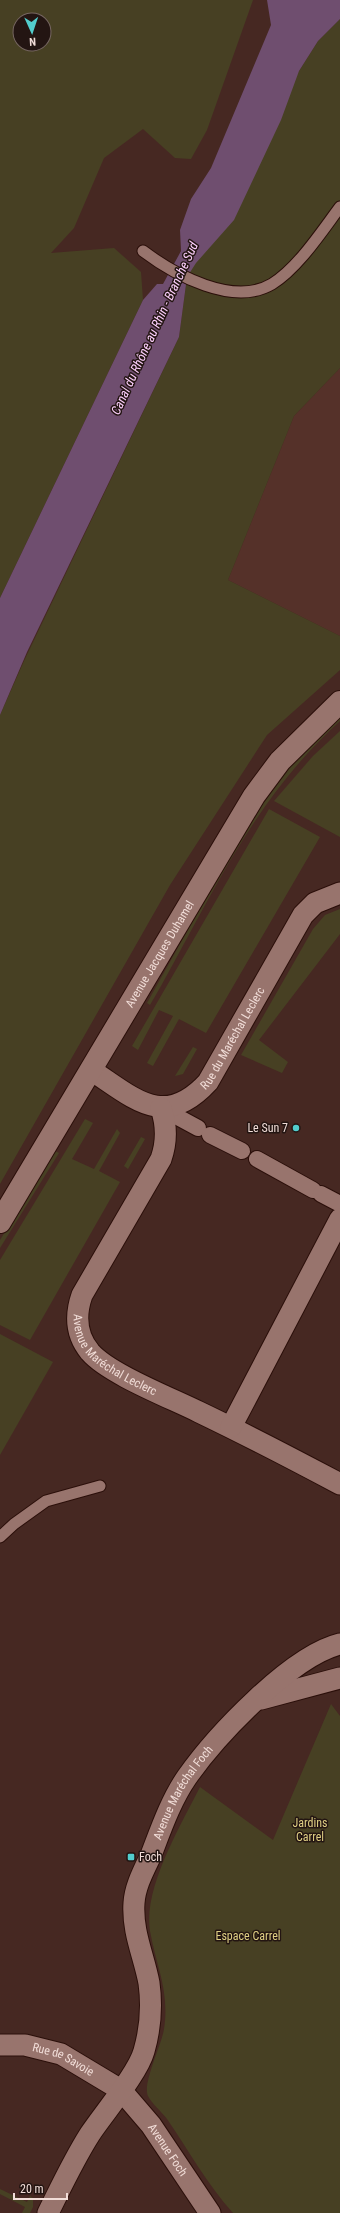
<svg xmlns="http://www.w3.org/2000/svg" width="340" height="2213" font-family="'Roboto Condensed',sans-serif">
<rect width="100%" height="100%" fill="#462822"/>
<polygon fill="#553129" points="340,368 340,636 228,580 294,416"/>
<g fill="#474023" fill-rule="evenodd">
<path d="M0,0H253L207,130L191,159L175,158L143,129L104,158L74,228L51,253L114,248L141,272L143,300L0,598ZM20,20H44V44H20Z"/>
<polygon points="340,19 340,368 294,416 228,580 340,636 340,670 267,735 170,885 0,1184 0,715 24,661 179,337 187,277 299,71 318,41"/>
<path d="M340,715V721C256,797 215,889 161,986L150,1005L147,1003L244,829L284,772Z"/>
<polygon points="340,731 340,837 274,801 313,756"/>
<polygon points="269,809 320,837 206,1033 179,1019 153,1066 147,1063 173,1016 159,1010 138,1050 132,1046"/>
<polygon points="340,909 340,934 259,1040 288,1062 282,1073 241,1055 313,929 325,915"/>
<polygon points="193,1047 197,1049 183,1074 175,1076"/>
<polygon points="85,1119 93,1123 72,1159 94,1169 117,1129 120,1133 99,1171 120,1182 30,1340 0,1325 0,1260"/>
<polygon points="141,1137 145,1139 128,1169 124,1166"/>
<polygon points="55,1151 59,1153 0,1248 0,1240"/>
<polygon points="0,1334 53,1362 0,1455"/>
<path d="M331,1704L340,1716V2213H233C207,2184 189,2151 167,2119C161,2111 152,2104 148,2096C142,2084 162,2044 164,2029C170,1992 156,1965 150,1931C143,1888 181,1825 200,1787L273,1840Z"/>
<polygon points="0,2189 27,2202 30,2196 33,2198 33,2207 30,2213 22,2213 25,2207 0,2194"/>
</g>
<polygon fill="#6f4e6f" points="267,0 340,0 340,19 318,41 299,71 281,120 234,220 196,263 187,277 179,337 27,652 0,715 0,598 143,300 157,284 163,284 181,251 180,230 191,199 211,168 271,25"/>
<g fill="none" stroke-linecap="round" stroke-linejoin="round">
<defs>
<g id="service">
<path d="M143,251C175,275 233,307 272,284C298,268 322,231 340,207"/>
<polyline points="0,1537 14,1524 46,1501 100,1486"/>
</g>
<g id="pedestrian">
<polyline points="161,1108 198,1128"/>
<polyline points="210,1135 242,1151"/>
<polyline points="257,1159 313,1190"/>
<polyline points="321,1194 340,1204"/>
</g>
<g id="minor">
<path id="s1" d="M91,1070C134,1098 164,1130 208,1082L303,915L315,903L340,893"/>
<path id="s2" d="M161,1108C167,1126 167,1142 161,1159L82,1295C75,1315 76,1335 90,1352C109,1374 171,1398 199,1412C247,1435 293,1459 340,1484"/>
<polyline points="231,1427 340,1219"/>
<polyline points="261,1699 340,1678"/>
<path id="s3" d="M0,2045H25L61,2054L121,2090L151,2125L210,2213"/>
<path id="s4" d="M48,2213C61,2187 74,2159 90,2134C104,2113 138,2073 144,2051C150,2030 152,2005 149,1983C144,1956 132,1932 134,1903C135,1886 144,1870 151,1855C161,1829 171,1800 187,1777C216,1736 291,1656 340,1644"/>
</g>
<g id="secondary">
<path id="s5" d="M0,1222L254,796L280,761L340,702"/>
</g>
</defs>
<use href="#service" stroke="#2b0f0a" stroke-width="13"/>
<use href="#pedestrian" stroke="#2b0f0a" stroke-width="18"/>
<use href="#minor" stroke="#2b0f0a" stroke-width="23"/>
<use href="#secondary" stroke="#2b0f0a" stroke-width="24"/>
<use href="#service" stroke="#98746d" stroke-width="11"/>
<use href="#pedestrian" stroke="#98746d" stroke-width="16"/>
<use href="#minor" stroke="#98746d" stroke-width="21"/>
<use href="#secondary" stroke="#98746d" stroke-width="22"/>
</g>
<g fill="#52cdcd" stroke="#231512" stroke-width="1.5">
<circle cx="296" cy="1128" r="4"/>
<rect x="127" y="1853" width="8" height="8" rx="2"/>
</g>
<g text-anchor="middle" stroke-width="3" stroke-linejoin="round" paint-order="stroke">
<g font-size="12" fill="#f1ddd8" stroke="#231512">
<text dy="4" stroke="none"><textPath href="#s5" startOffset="312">Avenue Jacques Duhamel</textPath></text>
<text dy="4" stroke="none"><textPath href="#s1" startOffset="185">Rue du Maréchal Leclerc</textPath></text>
<text dy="4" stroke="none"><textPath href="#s2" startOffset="288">Avenue Maréchal Leclerc</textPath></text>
<text dy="4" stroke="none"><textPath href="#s4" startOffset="461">Avenue Maréchal Foch</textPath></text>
<text dy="4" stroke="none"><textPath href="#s3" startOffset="66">Rue de Savoie</textPath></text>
<text dy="4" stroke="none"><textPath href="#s3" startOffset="208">Avenue Foch</textPath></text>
</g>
<g font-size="12" fill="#f1ddd8" stroke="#231512" text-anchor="end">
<text x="288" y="1132">Le Sun 7</text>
<text x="139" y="1861" text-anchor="start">Foch</text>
</g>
<g font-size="12" fill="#dfcf84" stroke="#231512">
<text x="310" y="1827">Jardins<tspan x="310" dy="14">Carrel</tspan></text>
<text x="248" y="1940">Espace Carrel</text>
</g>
<g font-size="13" font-style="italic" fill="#fdd0fd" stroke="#231512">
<text transform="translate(154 328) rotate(-65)" y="5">Canal du Rhône au Rhin - Branche Sud</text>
</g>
</g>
<g transform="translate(32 32) rotate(177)"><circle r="19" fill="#231512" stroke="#756561"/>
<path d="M0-3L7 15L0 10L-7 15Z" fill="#52cdcd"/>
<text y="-6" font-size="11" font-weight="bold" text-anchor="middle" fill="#f1ddd8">N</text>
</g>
<path d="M14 2193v6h53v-6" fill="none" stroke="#f1ddd8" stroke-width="2"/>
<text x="20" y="2193" font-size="12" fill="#f1ddd8" stroke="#231512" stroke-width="3" paint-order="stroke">20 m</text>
</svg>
